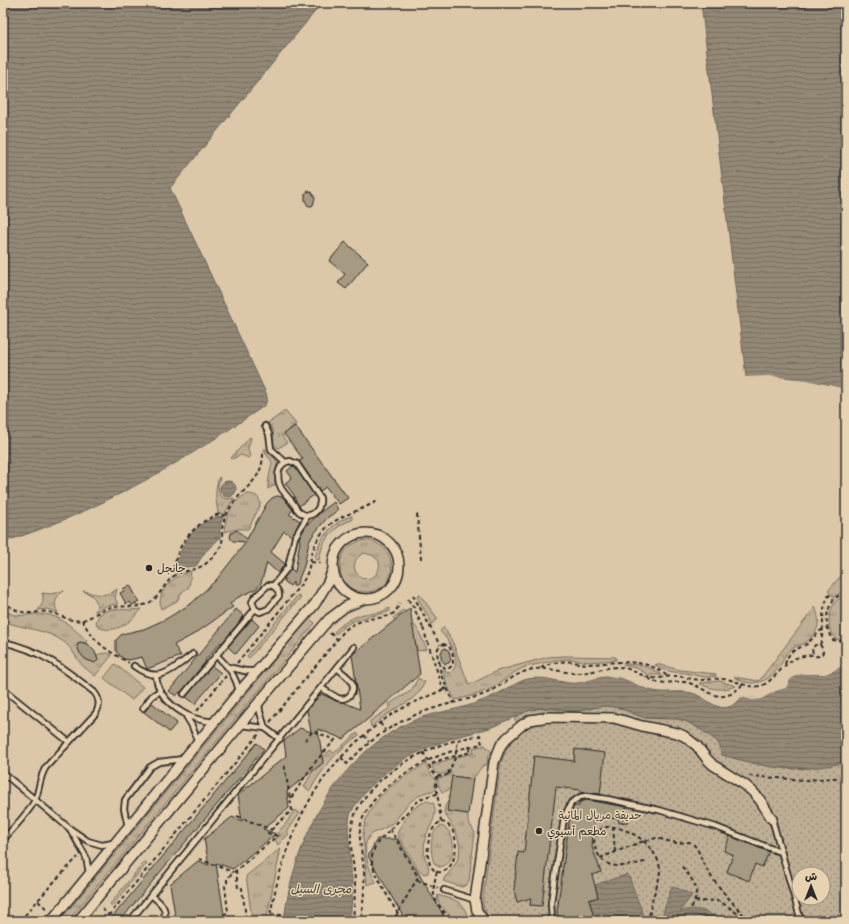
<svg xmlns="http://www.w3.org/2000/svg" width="849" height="924" font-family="'Comic Neue','Playpen Sans Arabic',sans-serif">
<defs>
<pattern id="grass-tufts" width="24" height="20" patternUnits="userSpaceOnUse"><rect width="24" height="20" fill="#beae94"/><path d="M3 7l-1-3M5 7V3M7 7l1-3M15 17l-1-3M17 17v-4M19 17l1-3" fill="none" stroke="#9b8e79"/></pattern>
<pattern id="park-dots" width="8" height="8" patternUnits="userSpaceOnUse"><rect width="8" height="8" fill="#beae94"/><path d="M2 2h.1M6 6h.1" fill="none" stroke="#9b8e79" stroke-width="1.8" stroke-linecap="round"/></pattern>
<pattern id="water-rules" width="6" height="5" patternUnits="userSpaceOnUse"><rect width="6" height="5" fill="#938876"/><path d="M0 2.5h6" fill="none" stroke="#786f61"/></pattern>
</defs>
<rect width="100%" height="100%" fill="#dcc8a9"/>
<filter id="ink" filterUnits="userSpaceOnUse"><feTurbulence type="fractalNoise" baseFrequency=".025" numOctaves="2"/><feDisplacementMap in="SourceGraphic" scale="8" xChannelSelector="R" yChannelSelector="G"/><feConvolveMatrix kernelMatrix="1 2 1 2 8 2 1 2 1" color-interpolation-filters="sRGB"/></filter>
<g filter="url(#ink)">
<g fill="url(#grass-tufts)" stroke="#746c60" fill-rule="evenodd">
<polygon points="285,411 296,424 282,436 287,443 278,448 274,445 273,431 268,423"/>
<polygon points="250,437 251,438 248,449 250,457 249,458 241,455 232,459 231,458"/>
<path d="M265,448C268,456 275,457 277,461C278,463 274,479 275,485L268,489C267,486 271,468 272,462L265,453Z"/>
<path d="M219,477L220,478L218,486L220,496L226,499L234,498L224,515L218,513C216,501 214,489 219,477Z"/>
<path d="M248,494C256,494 261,498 260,506L248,529H238L224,532C225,518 232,499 248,494Z"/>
<path d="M352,516V520C334,526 322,540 319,560L315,559C318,539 332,522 352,516Z"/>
<path d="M366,540C400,544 400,590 367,592C334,594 328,545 366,540ZM364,553L372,555L379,561C381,573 373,581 361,578L355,571C353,562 356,557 364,553Z"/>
<path d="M191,571L189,587L182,592L177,601L161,609C156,589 174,576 191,571Z"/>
<polygon points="845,571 846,594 840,593 834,597 828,591"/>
<path d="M117,589L115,598L118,604L106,606L95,612C100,601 93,595 83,591C96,594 106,598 117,589Z"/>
<path d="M64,591C55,596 53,604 58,613L48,609L38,610C43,605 44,599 42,593L51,594Z"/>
<polygon points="298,595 301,597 249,658 247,656"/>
<polygon points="420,595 438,619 432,624 417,597"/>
<path d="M842,597L846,599C846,611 849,636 837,640C824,632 828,602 842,597Z"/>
<path d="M815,607C822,623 818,635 803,644C798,646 793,647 789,651C784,655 784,660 781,664C771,682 752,689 734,677L759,681Z"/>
<path d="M389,608L390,611C381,615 373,615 363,618C352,620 344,626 336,634L334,632C343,623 352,617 364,614C373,613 381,614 389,608Z"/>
<path d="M114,609L129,610L142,609C131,622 115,635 98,627L96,622C99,612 104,611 114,609Z"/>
<path d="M403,610L418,630L427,649L418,651C414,639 404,626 393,618Z"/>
<path d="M7,612C18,618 27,614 38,614C59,613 73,628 87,641L85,643L79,642L77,646C80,655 86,662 96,662L98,660L97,655C102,653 108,652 112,655L95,676C90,671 82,667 79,661C74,654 71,648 64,642C47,629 23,629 3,621V614Z"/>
<polygon points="309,618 315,623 68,921 66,921 62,918"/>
<path d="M444,627L453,643L469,685L497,671L548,657L565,656L616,657V660L589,662L570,659L557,660L525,667L515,672L493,688L475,695L455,700L447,685L442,668L446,672L450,673C465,662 448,640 440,631Z"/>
<path d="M623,664C638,664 650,666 662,675H649L636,668L623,665Z"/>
<path d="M656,664L680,670L716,674V676C705,679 697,675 685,673C673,672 665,672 655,665Z"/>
<polygon points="418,678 425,682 420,691 412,699 386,715 371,727 370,721 390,708 389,704 411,691"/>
<path d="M720,681L736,686C723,691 711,690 699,683Z"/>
<path d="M357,733L359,735C338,750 322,768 310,791L304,787L315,767L330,750L334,753Z"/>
<path d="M485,745L492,752L488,757L487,765H484L480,769L473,779L453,776L451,788L444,792H442L438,785V778L447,776L452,772L449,770L443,774C437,775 433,772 432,765L453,758L474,753L473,748Z"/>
<path d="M426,764L431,775L436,779V789C432,792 428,791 424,793C421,794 417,797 414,799C404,806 400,817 391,824C386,829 378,830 372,834C358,843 370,871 376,882L367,885L363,836C364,801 398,779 426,764Z"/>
<path d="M449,800L448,811L468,814V821L475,833L469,881L466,885L462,887L443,881C445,875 451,872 454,866C467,847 455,829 444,813L445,806Z"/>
<path d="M427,801L433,803C440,815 428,828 425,839C424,845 424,852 425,858C427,863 430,867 428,873L424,874L419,870L397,834C402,821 413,805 427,801Z"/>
<polygon points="294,810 300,813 287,832 289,834 278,845 275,840 280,835 277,833 287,822"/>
<path d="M441,826C458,830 457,866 439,867L434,863C430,853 429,831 441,826Z"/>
<polygon points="281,848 267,916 262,921 250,921 252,919 246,876"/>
<polygon points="145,861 147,863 112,906 110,904"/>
<path d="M438,895C459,902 462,899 469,921H456C450,914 435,905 438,895Z"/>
</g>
<path fill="url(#park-dots)" stroke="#746c60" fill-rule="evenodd" d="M599,706C620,705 625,712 643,717C654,720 666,718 677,719C686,720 714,736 719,743C721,747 721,751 722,755C742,760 763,767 783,768C804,769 826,766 846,762V921H494C485,915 482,907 483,897L501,761H502C505,747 514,740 523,731L514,718L523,712L542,708L574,711ZM799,874H823V898H799Z"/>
<polygon fill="#beae94" stroke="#746c60" points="115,664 143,687 132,700 104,678"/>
<g fill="url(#water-rules)" stroke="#696358">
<path d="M3,3H322L170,188L266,393C268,398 267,402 264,406C183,462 97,513 3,542Z"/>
<path d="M701,3H846V389C813,380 781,376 746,377Z"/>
<circle cx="228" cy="489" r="8"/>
<path d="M223,516L220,526V538L205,552L196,566L185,567L176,571L175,570C179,546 196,519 223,516Z"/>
<path d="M846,664V762C826,767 803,770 782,768C761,766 742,760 722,755L720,746L717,741L694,725L686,721L676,719L645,718L620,708L606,706L574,711L549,708L532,709L490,728L453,738L429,747L406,758L385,773L367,790L354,807L350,815L348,829L352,880V897L350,921H284C293,841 336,756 412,721C432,712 455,711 476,703C487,699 498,694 508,688C514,685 519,682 524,680C540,675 554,681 569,683C583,685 596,676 611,677C626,677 638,688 653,691C666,694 679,690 692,693C707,697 717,714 733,705C737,703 739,700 742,697L761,699L776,691L786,688L790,680L797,675L804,674H825L833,671Z"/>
<polygon points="628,874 641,909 644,921 595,921 589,900 598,897 595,885"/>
<path d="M672,886L692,895L680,911C696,907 708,910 720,921C700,921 698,908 675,919L674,921H669L668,919L667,921H662L663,913Z"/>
</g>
<g fill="#dcc8a9">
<polygon points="768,376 807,380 846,389 846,391 807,382 768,378 746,379 744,377"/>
<polygon points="846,662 846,664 833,671 825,674 804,674 797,675 790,680 786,688 776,691 761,699 753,700 742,697 741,698 742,695 753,698 761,697 775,690 784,687 789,679 796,674 804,672 824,672 832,670"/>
</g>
<g fill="#a79a83" stroke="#2b2b2b">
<polygon points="308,191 312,192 315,198 313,205 311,206 308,206 305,200 305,194"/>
<polygon points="345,242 368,262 346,289 338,283 345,274 329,261"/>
<polygon points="295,426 348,498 339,504 326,487 320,491 299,461 303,459 284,434"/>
<polygon points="293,466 295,467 314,495 299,506 293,497 296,498 285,483 292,478 287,471"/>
<polygon points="277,496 283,497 293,510 289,514 300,521 292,536 284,531 271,552 285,564 278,573 267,563 261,583 256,589 237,598 230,604 233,607 196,633 174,645 181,656 147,669 142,657 129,660 124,659 120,656 116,651 116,640 122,634 144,629 166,619 192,603 217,579 246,542 233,541 230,538 231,533 237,530 247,539 267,503 272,498"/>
<polygon points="334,502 338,510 327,518 313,535 309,542 304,566 296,586 293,586 293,582 290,586 284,581 285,579 284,578 291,569 295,572 300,541 299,538 306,526 322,511"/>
<polygon points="130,585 139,602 132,605 130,602 126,604 120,593 124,591 123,589"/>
<polygon points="410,608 420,674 373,714 374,714 343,739 318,729 323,763 287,791 289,808 263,829 276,834 233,869 216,863 225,921 176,921 170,884 198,861 209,865 204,839 232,817 242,821 238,795 286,756 284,741 300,728 311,732 307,710 318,697 322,694 336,701 343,702 360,709 352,655"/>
<polygon points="236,609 244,616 222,643 221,642 205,660 206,661 181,692 180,692 176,696 169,691"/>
<polygon points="252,619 259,626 236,654 228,647"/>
<polygon points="80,642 88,644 95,652 98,660 95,663 85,659 80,653 77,646"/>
<polygon points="445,648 449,651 451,660 449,663 445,664 441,659 441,653 442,650"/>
<polygon points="212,666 221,673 195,704 186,697"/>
<polygon points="152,703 177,723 169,732 144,712"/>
<polygon points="257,743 264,749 156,877 120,921 109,921"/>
<polygon points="575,749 605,753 600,794 586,792 581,793 581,790 556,787 542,906 530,905 531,898 517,902 514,890 518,852 524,853 534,756 574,761"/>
<polygon points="452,776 473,779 468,814 447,811"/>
<polygon points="586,800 626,807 628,822 619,823 618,818 594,820 592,847 601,872 592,875 598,897 589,900 595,921 560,921 557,912 570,815 574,806 579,806 580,802"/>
<polygon points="730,836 769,852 762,867 755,864 749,881 727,872 733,855 724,851"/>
<polygon points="377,839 398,839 447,921 400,921 403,916 368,856"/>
</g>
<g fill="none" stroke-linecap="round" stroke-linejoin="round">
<defs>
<g id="lane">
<polyline points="265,426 269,434 271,449 285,462"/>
<path d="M290,461L297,464L320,498C321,509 312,520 301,513C297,511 295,506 293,503C289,498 284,493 281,488C276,478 277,463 290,461Z"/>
<path d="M268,585C274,585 279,589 279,596L268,609L260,612L255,609L252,602L254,598Z"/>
<polyline points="273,586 288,567 295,537 308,515"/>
<path d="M3,642C41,650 65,669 94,692C100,699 100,706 96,713L46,767C39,777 40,789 35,800C28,814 13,828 3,840"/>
<path d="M216,655C228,666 236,676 239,692"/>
<path d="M134,666C160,685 171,670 193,654"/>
<polyline points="228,667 245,671 256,671"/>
<path d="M156,675C157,701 190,723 214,721"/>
<path d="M321,688C327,691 332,695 338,698C348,702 357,690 351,681C348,676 341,672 337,668"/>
<polyline points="3,689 69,742"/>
<polyline points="184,694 255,609"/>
<polyline points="259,704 260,712 265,728"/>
<polyline points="143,708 152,696 160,691"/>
<polyline points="186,716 192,726 198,742"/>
<polyline points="241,725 265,728 280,739"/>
<polyline points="3,773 69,828 88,841 102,845 113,843"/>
<polyline points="772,819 801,921"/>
<polyline points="128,826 124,809 125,800 150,767 159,762 183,759"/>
<polyline points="70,829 86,857 89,873"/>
<polyline points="444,890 475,900"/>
<path d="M151,895C160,902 169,909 163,921"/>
<polyline points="130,921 354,647"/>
<polyline points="552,921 551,902 564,818 571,803 580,797 586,796 607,799 659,810 716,827 780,852"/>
</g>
<g id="street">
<circle cx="366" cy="566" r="33"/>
<polyline points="51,921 239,692 315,604 328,582 333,569"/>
<polyline points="78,921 259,702 329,619 345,607 364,599"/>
<polyline points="484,921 477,911 475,900 494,762 501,745 507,738 522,725 530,720 549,717 614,718 642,726 677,733 684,736 697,746 707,759 713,765 745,785 753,792 760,800 772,819"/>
</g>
</defs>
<use href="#lane" stroke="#2b2b2b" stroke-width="8"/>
<use href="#street" stroke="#2b2b2b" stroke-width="12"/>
<g stroke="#2b2b2b" stroke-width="2" stroke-dasharray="4 3" stroke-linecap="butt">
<polyline points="417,514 421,559"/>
<polyline points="311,562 321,563"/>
<path d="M178,574L174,569C176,544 196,522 219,514L225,516"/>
<polyline points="413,595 440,645"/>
<path d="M846,596L840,595C825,603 823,628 833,640L840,641L846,636"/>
<polyline points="408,599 414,608 423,628"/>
<path d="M3,601C11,608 21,614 33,613C38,612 43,611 48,612C61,614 69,623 83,620C94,617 101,608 113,607C128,605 138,610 152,601C161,595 164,583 174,576C183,570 193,571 202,566C208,563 215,555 219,549C224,543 222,536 222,529C223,520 227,513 231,506C245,485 264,481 263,450"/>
<path d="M82,620C96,645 106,649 129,663"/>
<polyline points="330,633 337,639"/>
<path d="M443,644L449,646L453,655V665L448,669C439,667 436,657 438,648Z"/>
<path d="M820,645C826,627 819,613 829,595L834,600"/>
<polyline points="439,662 441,675 454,703"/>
<path d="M237,663L302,583C311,570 309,558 315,545C328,515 352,516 377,501"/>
<polyline points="785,664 787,658 791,652 807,644 820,631 827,628"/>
<path d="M541,668C551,663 562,660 574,662C579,663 584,664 589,664C616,663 646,656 668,677"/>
<path d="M648,678C660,686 671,681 684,682C707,685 718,711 743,684"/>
<polyline points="197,711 226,676"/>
<path d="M270,722L345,630C351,625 357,622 365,620C377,616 396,621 399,603"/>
<polyline points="380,723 385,730"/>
<polyline points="364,735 369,742"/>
<polyline points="423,752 428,761"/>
<path d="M341,757L347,764C371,738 400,718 435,708C452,702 470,700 487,693C504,685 517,671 535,669C549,667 563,673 577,673C591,673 605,667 619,667C632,668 641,677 653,678C661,679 667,676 675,676C684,676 692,680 701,680C709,680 715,678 723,679C736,679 747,689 760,686C774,682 781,665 796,658C800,657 806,655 811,655C814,655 816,657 819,656C822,655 822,654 823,652V649L820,645H815L812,649L813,654"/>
<path d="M448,774C439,779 432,775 429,765L443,759L471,752L469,746"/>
<polyline points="437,776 436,783 441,822"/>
<polyline points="749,776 806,780 846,777"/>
<polyline points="291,798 315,762 335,740 313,731 305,740"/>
<polyline points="237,816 272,830"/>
<path d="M441,822C464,825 458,875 438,872C422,868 426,826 441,822Z"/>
<polyline points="613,827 615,852"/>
<polyline points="390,829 418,877 393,921"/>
<path d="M600,858L641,842L656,838L676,843L690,842C698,846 700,856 703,863C715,885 733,903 749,921"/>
<polyline points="199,859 233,872"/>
<path d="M645,862C635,864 622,868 611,865C600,862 589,844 597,833C606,819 632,832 641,839C650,846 660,859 660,870C660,879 656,888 653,897C651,905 650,913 648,921"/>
<path d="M682,867C694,882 702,889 691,908"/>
<polyline points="236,870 238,888 242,888 246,918 241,921"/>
<path d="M437,871C430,899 434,901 453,921"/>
<polyline points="417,880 438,888"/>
<polyline points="38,901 48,910"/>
<path d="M695,901C703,903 710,899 718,901C726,904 737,914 745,919"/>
<polyline points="102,909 109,915"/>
<polyline points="442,911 445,921"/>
<polyline points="271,914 281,915 280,921"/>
<path d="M398,914C391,902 374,874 372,863C371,855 374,848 378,842L420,799L431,795L438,794"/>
<polyline points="20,921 52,884 78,857"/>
<polyline points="104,921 259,734"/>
<polyline points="223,921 222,916 228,912 225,886 227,883 227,878 277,836 268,833 292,810 284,763"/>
<path d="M269,921C285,832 316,764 394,713C411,703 429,696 447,688"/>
<path d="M353,921C354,908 355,895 355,881C354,865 350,849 351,832C354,790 405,758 441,745C454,740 467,738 480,735L482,744C468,747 454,750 441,755C412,766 364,796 360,829C359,843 363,858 364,872C365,888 363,905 361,921"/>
<polyline points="688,921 694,920 701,921"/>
</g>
<use href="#lane" stroke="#e7d2b1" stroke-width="4.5"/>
<use href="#street" stroke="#e7d2b1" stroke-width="9"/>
<g stroke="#2b2b2b" stroke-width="2" stroke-dasharray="4 3" stroke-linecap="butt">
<polyline points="423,628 441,683 447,694"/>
<polyline points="448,774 455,758 458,741"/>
</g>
</g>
</g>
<g fill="#2b2b2b" stroke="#e7d2b1" stroke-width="1.5">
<circle cx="149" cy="568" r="4"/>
<circle cx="539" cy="831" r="4"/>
</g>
<g text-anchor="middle" stroke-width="3" stroke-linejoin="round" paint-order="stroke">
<g font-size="11" fill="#2b2b2b" stroke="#e7d2b1" text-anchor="start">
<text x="157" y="572">جانجل</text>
<text x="547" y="835">مطعم أسيوي</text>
</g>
<g font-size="11" fill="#413f3b" stroke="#e7d2b1">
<text x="600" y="819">حديقة مريال المائية</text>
</g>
<g font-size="12" font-style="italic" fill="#45423e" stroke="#e7d2b1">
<text x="321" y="893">مجرى السيل</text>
</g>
</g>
<rect width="849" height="924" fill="none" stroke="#e7d2b1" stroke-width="16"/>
<rect x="8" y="8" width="833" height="908" fill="none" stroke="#2b2b2b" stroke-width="1.5" filter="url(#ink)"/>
<g transform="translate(811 886)"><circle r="19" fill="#e7d2b1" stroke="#9c8f7b"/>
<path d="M0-3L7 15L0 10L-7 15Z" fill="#2b2b2b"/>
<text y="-6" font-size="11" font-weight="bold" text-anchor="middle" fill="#2b2b2b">ش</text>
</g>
</svg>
